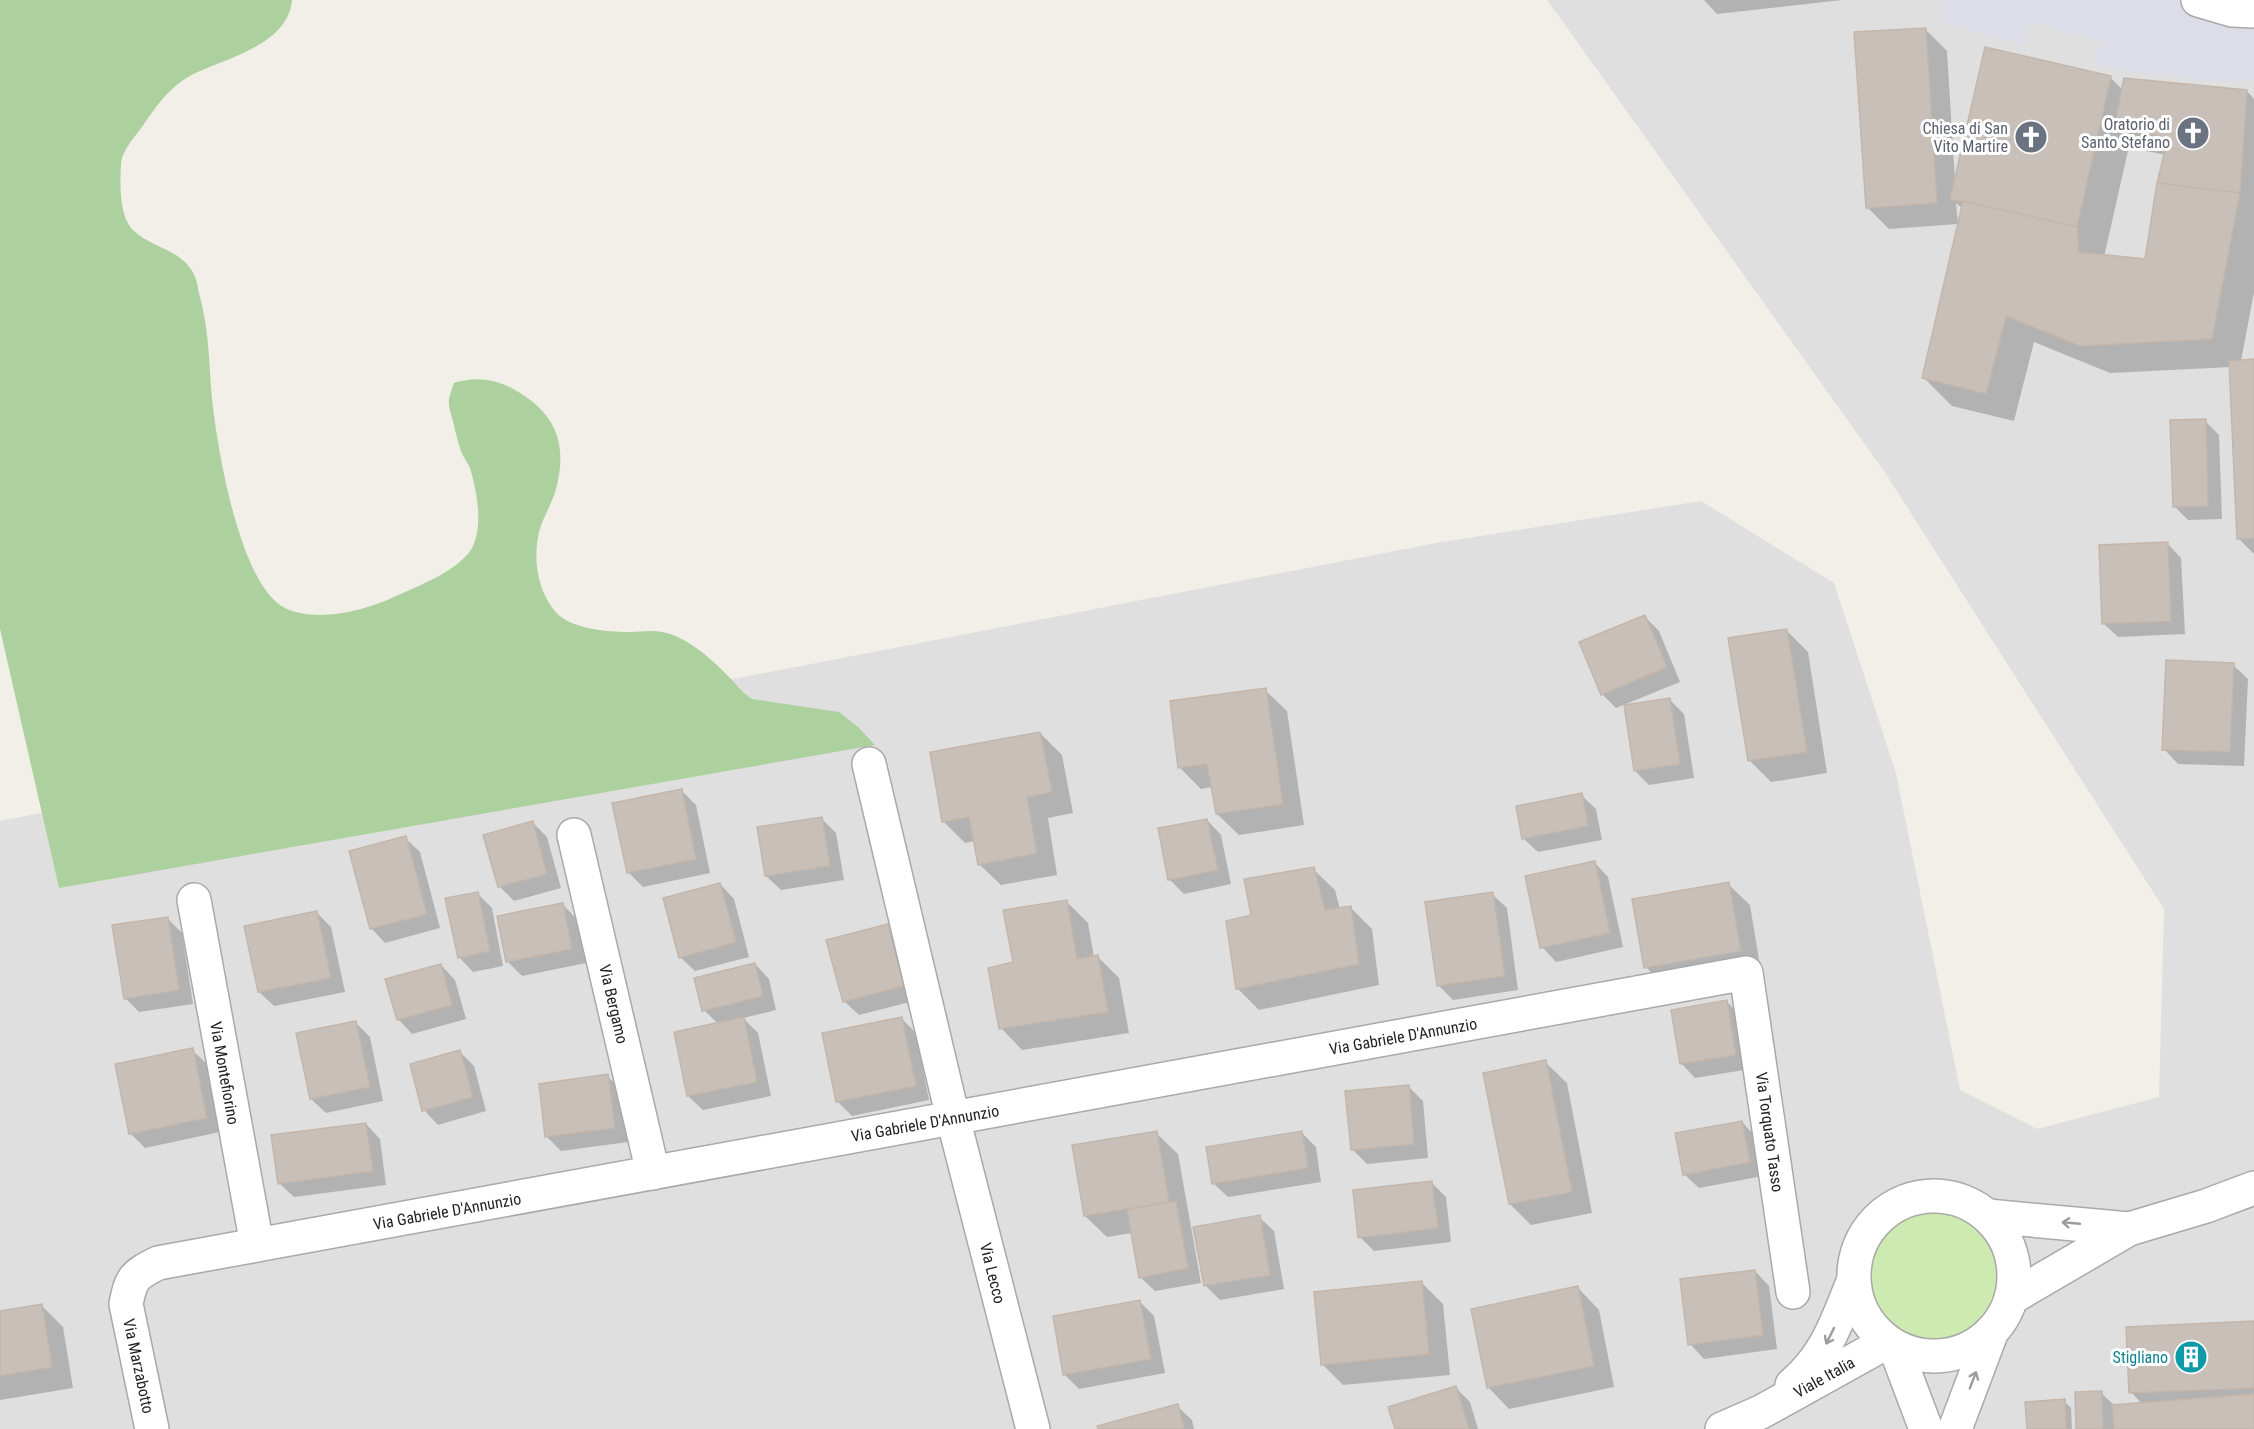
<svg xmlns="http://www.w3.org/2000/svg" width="2254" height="1429" font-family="'Roboto Condensed',sans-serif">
<rect width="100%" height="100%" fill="#f2efe9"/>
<polygon fill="#e0dfdf" points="1547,0 2254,0 2254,1429 0,1429 0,821 1436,543 1701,501 1834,583 1896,773 1960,1090 2037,1129 2159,1097 2164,909 1884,471"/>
<circle fill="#cdebb0" cx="1935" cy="1276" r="71"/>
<path fill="#add19e" d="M0,0H292C288,47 221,59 188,77C166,90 154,110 139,131C132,140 121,153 121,165C120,184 119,216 133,230C152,249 184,249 195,277C197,281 198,288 199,293C208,326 209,354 211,388C215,436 238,585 285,608C316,623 364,611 394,597C418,586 461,570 473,546C483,524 477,491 470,468C467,461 462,456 460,448C457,439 455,430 453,421C451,414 448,406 449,399C450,394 452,388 454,383C475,376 496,379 515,390C556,413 568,444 556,489C552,504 543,517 539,532C533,558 537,589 554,610C568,629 607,632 630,632C640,632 652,630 662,632C687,636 715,662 732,680C739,688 743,693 752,699L839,712L858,727L875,745L59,888L0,629Z"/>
<polygon fill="#dddde8" points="1942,0 2254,0 2254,81 2212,81 2130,72 2095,64 2099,41 2029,22 2023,45 1943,23"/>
<g fill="#0003" fill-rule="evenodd">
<polygon points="1704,0 1842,0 1717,14"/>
<path d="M1925,29L1947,51L1955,180L2110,77L2123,90L2247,91L2254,99V292L2241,361H2254V554L2238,538L2231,367L2110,373L2034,342L2014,421L1952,406L1924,378L1963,209L1956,203L1958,224L1889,229L1867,207ZM2130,142L2137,149L2166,155L2146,261L2104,257Z"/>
<polygon points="2205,421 2219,435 2222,519 2188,520 2174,506"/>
<polygon points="2167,543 2181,558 2185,634 2118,637 2103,623"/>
<polygon points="1645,617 1659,631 1680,682 1616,708 1602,694"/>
<polygon points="1786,630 1808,652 1827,773 1771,782 1750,761"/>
<polygon points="2233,665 2248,679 2244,766 2178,764 2164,749"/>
<polygon points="1265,690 1287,711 1304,825 1239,835 1217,814 1212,787 1201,789 1179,767"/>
<polygon points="1670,700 1684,714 1694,778 1649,785 1635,771"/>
<polygon points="1040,733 1062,755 1073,813 1048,818 1057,875 1001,885 979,864 975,841 965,843 944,822 932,753"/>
<polygon points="682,791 696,805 710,873 643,887 629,873"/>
<polygon points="1581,795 1596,809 1602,840 1538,852 1523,838"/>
<polygon points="822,819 836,833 844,880 781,890 766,876"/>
<polygon points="1207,820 1221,835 1231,884 1184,894 1170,880 1160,830"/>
<polygon points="533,823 547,837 561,888 514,901 499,886"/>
<polygon points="405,838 420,852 440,928 385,943 371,928"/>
<polygon points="1594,862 1608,877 1623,947 1556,962 1542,947"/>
<polygon points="1313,869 1335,890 1340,909 1351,908 1372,929 1379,985 1259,1010 1237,988 1253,916"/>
<polygon points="720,884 734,899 749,957 695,971 680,957"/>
<polygon points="1728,884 1750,905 1761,972 1667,989 1646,967"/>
<polygon points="477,893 492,908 503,966 473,972 459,957"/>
<polygon points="1492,894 1507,908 1518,990 1453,1000 1438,985"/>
<polygon points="1067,902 1088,923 1094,957 1098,957 1119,978 1129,1033 1022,1050 1001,1028 1015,963"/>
<polygon points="562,904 577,919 586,963 522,976 508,962 499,917"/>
<polygon points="317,913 331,927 345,992 274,1006 259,992"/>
<polygon points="167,918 182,933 193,1004 139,1012 125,998"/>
<polygon points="887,926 902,940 918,1000 859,1015 844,1001"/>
<polygon points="755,964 769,979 776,1010 743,1018 758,1033 771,1096 703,1110 688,1096 718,1024 704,1010"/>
<polygon points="441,965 455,980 466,1019 412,1034 398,1019"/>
<polygon points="1727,1002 1741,1016 1750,1069 1695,1078 1681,1063"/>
<polygon points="901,1018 916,1033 929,1100 852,1116 838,1102"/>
<polygon points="356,1023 370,1037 383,1101 326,1113 311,1099"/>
<polygon points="192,1050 207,1064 220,1132 145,1148 131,1134 117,1065"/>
<polygon points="460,1052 474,1066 486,1111 438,1125 424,1110"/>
<polygon points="1545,1062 1567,1083 1592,1213 1531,1225 1510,1204"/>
<polygon points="607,1076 622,1090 628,1142 561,1151 547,1137 540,1085"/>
<polygon points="1408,1086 1423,1101 1428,1158 1367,1164 1352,1149"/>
<polygon points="1742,1122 1756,1137 1763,1176 1699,1188 1684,1174"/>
<polygon points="366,1124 380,1139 386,1185 294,1197 279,1183"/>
<polygon points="1156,1133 1178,1154 1201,1283 1155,1291 1140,1277 1132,1233 1107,1237 1085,1216"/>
<polygon points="1302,1133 1316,1147 1321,1182 1228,1197 1213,1183"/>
<polygon points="1431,1182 1446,1197 1451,1242 1374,1251 1360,1237"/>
<polygon points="1259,1217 1274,1231 1284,1289 1220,1300 1206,1286"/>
<polygon points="1755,1271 1769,1286 1777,1349 1704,1359 1690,1344"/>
<polygon points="1422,1283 1443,1304 1450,1375 1343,1385 1322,1364"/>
<polygon points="1578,1288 1599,1310 1614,1387 1509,1409 1488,1387"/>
<polygon points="1140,1302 1154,1316 1165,1373 1079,1389 1064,1374"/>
<polygon points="41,1305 63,1327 73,1388 0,1400 0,1313"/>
<polygon points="2254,1323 2254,1429 2078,1429 2101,1393 2115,1406 2142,1404 2131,1392"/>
<polygon points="1455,1387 1470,1402 1478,1429 1396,1429"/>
<polygon points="2064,1401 2071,1408 2072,1429 2028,1429"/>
<polygon points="1177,1406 1192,1420 1194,1429 1100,1429"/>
</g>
<g fill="#c7bfb8" stroke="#c4b6ab" stroke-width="1.5">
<polygon points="1926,28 1937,203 1866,208 1854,32"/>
<polygon points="1985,47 2111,76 2077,227 1950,199"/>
<polygon points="2124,78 2247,90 2240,193 2157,183 2168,138 2114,128"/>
<polygon points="2157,183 2240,193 2212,339 2080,346 2006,316 1986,394 1922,378 1963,201 2077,227 2079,252 2145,259"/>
<polygon points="2254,359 2254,538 2237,539 2229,361"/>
<polygon points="2206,419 2208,506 2173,507 2170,420"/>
<polygon points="2168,542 2171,621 2102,624 2099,545"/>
<polygon points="1645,615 1667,667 1601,695 1579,642"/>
<polygon points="1787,629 1807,752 1748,761 1728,638"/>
<polygon points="2166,660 2234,663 2230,752 2162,750"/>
<polygon points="1266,688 1283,804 1216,814 1207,764 1178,768 1170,701"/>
<polygon points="1670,698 1680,764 1634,771 1624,705"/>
<polygon points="1040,732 1052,792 1027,797 1037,853 978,865 969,817 942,822 930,752"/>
<polygon points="682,789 696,859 627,873 612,803"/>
<polygon points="1582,793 1588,826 1522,839 1516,806"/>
<polygon points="822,817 830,866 765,876 757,827"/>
<polygon points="1207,819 1218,870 1168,880 1158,828"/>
<polygon points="533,821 547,874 498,887 483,835"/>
<polygon points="406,836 427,914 370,929 349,851"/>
<polygon points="1595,861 1610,933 1540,948 1525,876"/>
<polygon points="1314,867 1325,910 1351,906 1359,964 1236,989 1226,921 1251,915 1244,879"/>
<polygon points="1729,882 1741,951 1644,968 1632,899"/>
<polygon points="720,883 736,942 679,958 663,898"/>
<polygon points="478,892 490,951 458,958 445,898"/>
<polygon points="1493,892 1505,976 1437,986 1425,902"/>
<polygon points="1067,900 1077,959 1098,955 1108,1012 999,1029 988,968 1013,962 1003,910"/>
<polygon points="563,903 572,949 506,962 497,916"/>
<polygon points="317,911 331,978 258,992 244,926"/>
<polygon points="168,917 179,990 124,999 112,925"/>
<polygon points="888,924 904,986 843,1002 826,940"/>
<polygon points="755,963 763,996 702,1011 694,978"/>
<polygon points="441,964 452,1005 397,1020 385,979"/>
<polygon points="1727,1000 1736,1055 1680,1064 1671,1010"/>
<polygon points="744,1017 757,1082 687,1096 674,1032"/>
<polygon points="902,1017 916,1086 836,1102 822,1033"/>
<polygon points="356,1021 370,1087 310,1099 296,1033"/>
<polygon points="193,1048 207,1118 129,1134 115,1064"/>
<polygon points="460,1050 473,1097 422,1111 410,1064"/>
<polygon points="1546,1060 1572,1192 1509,1204 1483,1073"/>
<polygon points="608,1074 615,1128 545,1137 539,1084"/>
<polygon points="1409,1085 1414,1144 1351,1150 1345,1091"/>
<polygon points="1742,1121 1750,1162 1683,1175 1675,1133"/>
<polygon points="366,1123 373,1171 278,1184 271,1135"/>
<polygon points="1157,1131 1169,1202 1084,1216 1072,1145"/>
<polygon points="1302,1131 1308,1168 1212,1184 1206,1147"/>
<polygon points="1432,1181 1438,1228 1358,1238 1353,1190"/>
<polygon points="1176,1201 1188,1268 1139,1278 1127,1210"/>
<polygon points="1260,1215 1270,1275 1204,1286 1193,1227"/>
<polygon points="1755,1270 1763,1335 1688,1345 1680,1279"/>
<polygon points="1422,1281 1429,1354 1321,1365 1314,1292"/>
<polygon points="1578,1286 1594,1366 1487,1388 1471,1309"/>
<polygon points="1140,1300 1151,1359 1063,1375 1053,1316"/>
<polygon points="42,1304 52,1367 0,1376 0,1311"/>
<polygon points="2254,1321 2254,1388 2129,1393 2126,1327"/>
<polygon points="1456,1386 1469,1429 1395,1429 1388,1407"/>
<polygon points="2102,1391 2103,1429 2076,1429 2075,1392"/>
<polygon points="2254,1394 2254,1429 2114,1429 2112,1405"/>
<polygon points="2065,1399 2066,1429 2027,1429 2025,1402"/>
<polygon points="1178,1404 1184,1429 1098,1429 1097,1426"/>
</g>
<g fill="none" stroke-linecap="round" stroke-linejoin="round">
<defs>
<g id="minor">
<polyline points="2198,0 2232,10 2254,11"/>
<polyline points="869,764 953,1118 1033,1429"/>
<polyline points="574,835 653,1173"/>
<polyline points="194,900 257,1245"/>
<circle cx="1934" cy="1276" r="80"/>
<polyline points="1988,1216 2129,1229"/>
<polyline points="2011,1298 2129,1229 2206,1206 2254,1188"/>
<polyline points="1895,1347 1926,1429"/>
<path d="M1792,1385C1827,1355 1836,1323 1853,1282"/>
<path d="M152,1429L126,1304C131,1278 134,1275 158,1263L1746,973L1793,1292"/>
<polyline points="1722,1429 1761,1412 1887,1342"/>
<polyline points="1955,1429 1992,1331"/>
</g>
</defs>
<use href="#minor" stroke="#a9a9a9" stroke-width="36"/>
<use href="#minor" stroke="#fff" stroke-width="33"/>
</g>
<defs><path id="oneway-shaft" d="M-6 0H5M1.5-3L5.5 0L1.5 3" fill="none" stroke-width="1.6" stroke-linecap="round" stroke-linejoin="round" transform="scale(1.5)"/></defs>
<g stroke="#9c9c9c">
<use href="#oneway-shaft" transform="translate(2071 1223) rotate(-175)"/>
<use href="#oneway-shaft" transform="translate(1830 1336) rotate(116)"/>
<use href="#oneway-shaft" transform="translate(1973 1380) rotate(-69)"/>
</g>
<defs>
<symbol id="church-disc" viewBox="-11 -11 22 22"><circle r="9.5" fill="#6b7280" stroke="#fff"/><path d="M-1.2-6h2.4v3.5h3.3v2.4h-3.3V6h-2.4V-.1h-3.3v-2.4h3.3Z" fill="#fff"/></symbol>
<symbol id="building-disc" viewBox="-11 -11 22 22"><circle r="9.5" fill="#0f9aa8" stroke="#fff"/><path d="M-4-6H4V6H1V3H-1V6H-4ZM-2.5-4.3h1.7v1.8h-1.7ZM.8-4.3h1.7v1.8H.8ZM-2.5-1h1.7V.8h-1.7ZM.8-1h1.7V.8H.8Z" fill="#fff"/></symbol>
</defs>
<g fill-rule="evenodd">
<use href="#church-disc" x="2174" y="114" width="38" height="38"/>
<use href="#church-disc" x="2012" y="118" width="38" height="38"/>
<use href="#building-disc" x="2172" y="1338" width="38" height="38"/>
</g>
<g text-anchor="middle" stroke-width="6" stroke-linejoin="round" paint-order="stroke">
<g font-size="16" fill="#5b616d" stroke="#fff" text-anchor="end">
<text x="2170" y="130">Oratorio di<tspan x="2170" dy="18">Santo Stefano</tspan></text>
<text x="2008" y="134">Chiesa di San<tspan x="2008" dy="18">Vito Martire</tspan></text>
</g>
<g font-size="16" fill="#222" stroke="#fff">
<text transform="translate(614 1004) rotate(77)" y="6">Via Bergamo</text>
<text transform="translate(1403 1036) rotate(-10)" y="6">Via Gabriele D'Annunzio</text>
<text transform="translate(225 1073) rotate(80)" y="6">Via Montefiorino</text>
<text transform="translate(925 1123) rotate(-10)" y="6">Via Gabriele D'Annunzio</text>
<text transform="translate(1770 1132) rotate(82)" y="6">Via Torquato Tasso</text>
<text transform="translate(447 1211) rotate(-10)" y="6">Via Gabriele D'Annunzio</text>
<text transform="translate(993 1273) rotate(76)" y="6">Via Lecco</text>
<text transform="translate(139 1366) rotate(78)" y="6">Via Marzabotto</text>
<text transform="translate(1824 1377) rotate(-29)" y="6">Viale Italia</text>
</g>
<g font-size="16" fill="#0d838f" stroke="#fff" text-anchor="end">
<text x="2168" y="1363">Stigliano</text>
</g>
</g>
</svg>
